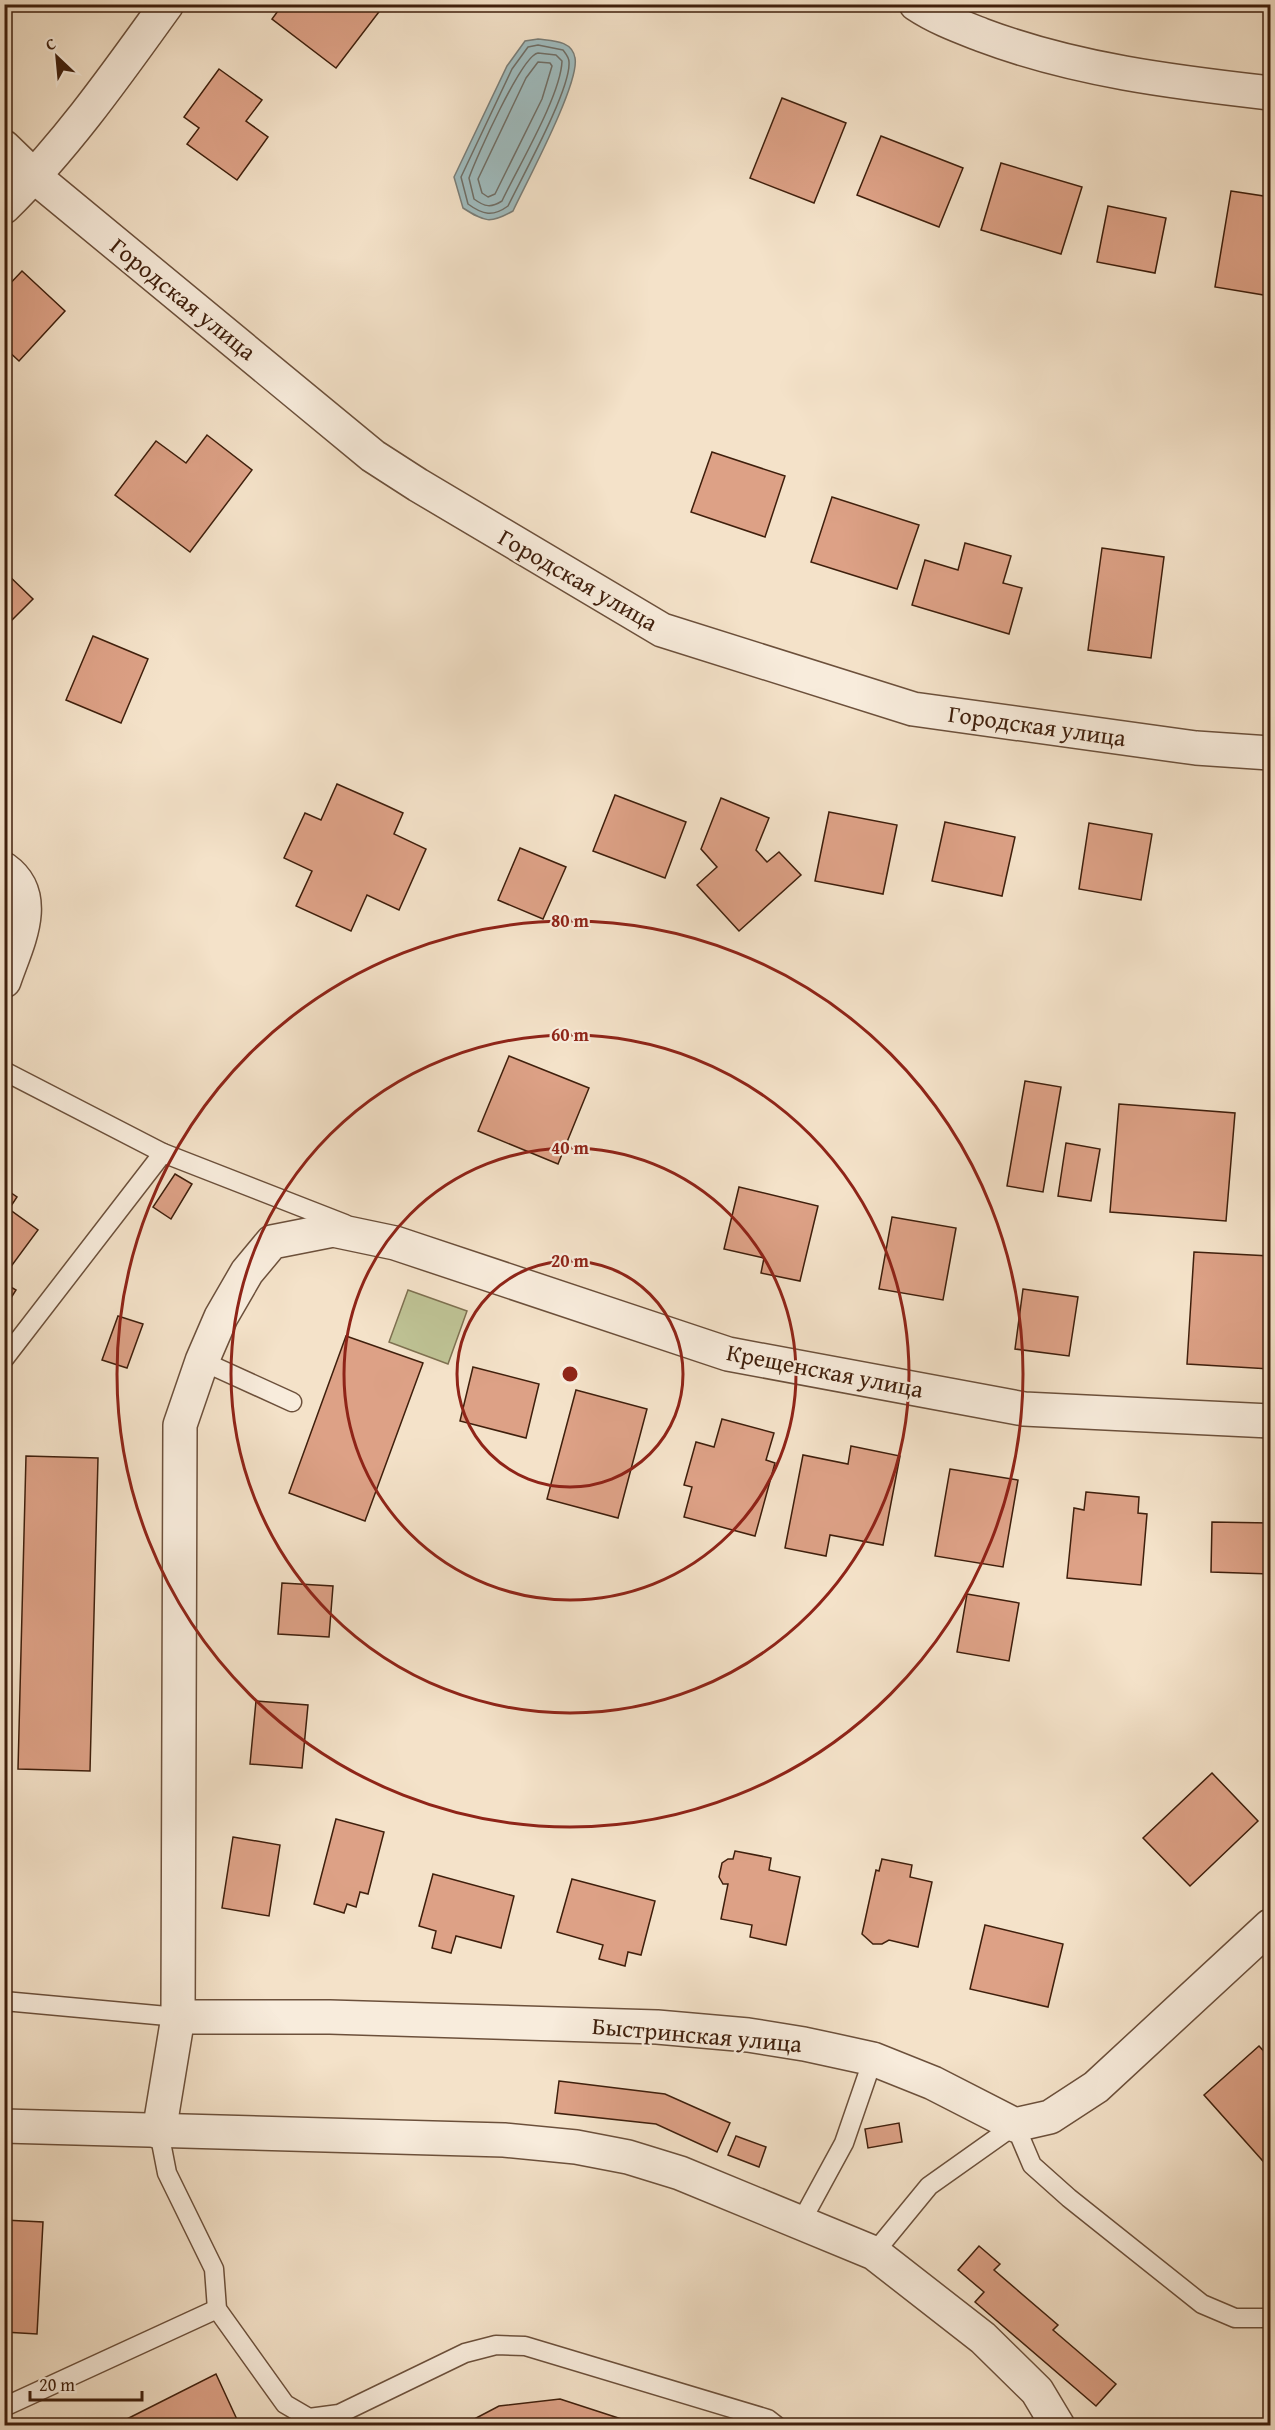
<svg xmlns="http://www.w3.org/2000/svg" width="1275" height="2430" font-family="'Gentium Book Plus',serif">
<rect width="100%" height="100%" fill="#f4e2c9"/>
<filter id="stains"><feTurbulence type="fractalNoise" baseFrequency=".00333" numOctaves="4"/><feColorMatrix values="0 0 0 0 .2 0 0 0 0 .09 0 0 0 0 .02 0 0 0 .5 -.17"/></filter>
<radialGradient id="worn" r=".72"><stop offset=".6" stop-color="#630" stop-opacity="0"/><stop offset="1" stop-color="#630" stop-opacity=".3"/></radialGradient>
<polygon fill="#bec294" stroke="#7e7050" stroke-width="1.5" points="408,1290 467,1311 448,1364 389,1342"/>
<path fill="#9fbcbf" stroke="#797d77" stroke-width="1.5" d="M538,39C552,41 572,40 575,58C580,83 526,183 513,211C490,224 485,222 463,208L454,177L507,66L525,41Z"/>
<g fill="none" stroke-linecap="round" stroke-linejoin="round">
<g stroke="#6f6e66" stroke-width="1.5">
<path d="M538,45L563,50C566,54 569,57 569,62C571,89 522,177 508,206C493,217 483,215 468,204L461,177L512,69L528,47Z"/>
<path d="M538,53L556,55L562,61C561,95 518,167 502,201C491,208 485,207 474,199L469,178C476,158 522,55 538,53Z"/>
<polygon points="538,62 550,63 552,66 542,99 495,194 488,197 482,193 478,179 526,78"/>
</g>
</g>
<g fill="#dda186" stroke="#3f1f0c" stroke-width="1.5">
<polygon points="283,4 385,4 336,68 272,19"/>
<polygon points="219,69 262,100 246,121 268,137 237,180 187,144 199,128 184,117"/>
<polygon points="782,98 846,123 814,203 750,178"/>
<polygon points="881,136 963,168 939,227 857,195"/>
<polygon points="1001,163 1082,187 1061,254 981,230"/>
<polygon points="1231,191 1270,197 1270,296 1215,287"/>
<polygon points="1108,206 1166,218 1155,273 1097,262"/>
<polygon points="22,271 65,311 19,361 6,349 4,351 4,290"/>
<polygon points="207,435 252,470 190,552 115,495 156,441 186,463"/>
<polygon points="712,452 785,476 765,537 691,512"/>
<polygon points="832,497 919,525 897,589 811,562"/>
<polygon points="965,543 1011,556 1003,583 1022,588 1009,634 912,605 925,560 958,570"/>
<polygon points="1102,548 1164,557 1151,658 1088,650"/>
<polygon points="4,571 33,599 4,628"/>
<polygon points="1270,605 1270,698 1269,606"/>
<polygon points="93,636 148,659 121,723 66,700"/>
<polygon points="337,784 403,813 394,834 426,849 399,910 367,895 351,931 296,906 312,871 284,858 305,813 321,820"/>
<polygon points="615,795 686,822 665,878 593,851"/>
<polygon points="721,798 769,818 756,850 767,862 779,852 801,875 739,931 697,885 717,867 701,849"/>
<polygon points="829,812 897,825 883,894 815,881"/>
<polygon points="945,822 1015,837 1002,896 932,881"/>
<polygon points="1089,823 1152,834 1141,900 1079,889"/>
<polygon points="520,848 566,867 543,919 498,900"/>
<polygon points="509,1056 589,1088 558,1164 478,1131"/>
<polygon points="1025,1081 1061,1087 1043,1192 1007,1186"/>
<polygon points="1119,1104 1235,1113 1226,1221 1110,1212"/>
<polygon points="1066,1143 1100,1149 1091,1201 1058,1196"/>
<polygon points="175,1174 192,1184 171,1219 153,1207"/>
<polygon points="739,1187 818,1206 800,1281 761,1273 764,1258 724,1249"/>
<polygon points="4,1188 17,1197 9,1209 38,1230 4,1276"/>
<polygon points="892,1217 956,1228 943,1300 879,1289"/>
<polygon points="1194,1252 1270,1256 1270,1369 1187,1364"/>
<polygon points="4,1283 16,1290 11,1298 4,1293"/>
<polygon points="1023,1289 1078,1297 1069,1356 1015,1349"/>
<polygon points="118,1316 143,1324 127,1368 102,1360"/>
<polygon points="346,1336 423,1363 365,1521 289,1493"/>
<polygon points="473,1367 539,1384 526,1438 460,1421"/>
<polygon points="576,1390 647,1409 618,1518 547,1499"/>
<polygon points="722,1419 774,1433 766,1460 775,1463 755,1536 684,1517 692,1487 684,1485 696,1442 714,1447"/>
<polygon points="851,1446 900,1456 883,1545 830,1535 826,1556 785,1548 803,1455 848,1464"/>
<polygon points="26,1456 98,1458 90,1771 18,1769"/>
<polygon points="950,1469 1018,1480 1003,1567 935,1556"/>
<polygon points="1086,1492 1139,1497 1138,1513 1147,1514 1141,1585 1067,1578 1074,1508 1084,1510"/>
<polygon points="1212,1522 1270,1523 1270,1574 1211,1572"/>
<polygon points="282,1583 333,1586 329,1637 278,1634"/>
<polygon points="967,1594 1019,1603 1009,1661 957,1652"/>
<polygon points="256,1701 308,1705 302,1768 250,1764"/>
<polygon points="1212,1773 1258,1821 1190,1886 1143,1838"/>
<polygon points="336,1819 384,1832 368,1894 360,1892 356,1907 347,1904 344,1913 314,1904"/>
<polygon points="233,1837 280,1845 269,1916 222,1908"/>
<polygon points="735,1851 771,1858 769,1870 800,1877 786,1945 750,1937 752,1925 721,1919 728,1884 723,1884 719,1877 722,1863 728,1859 733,1859"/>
<polygon points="882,1859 912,1865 910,1877 932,1882 918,1947 889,1940 882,1944 873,1944 862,1934 876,1870 879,1871"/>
<polygon points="433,1874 514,1896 501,1948 456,1936 451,1953 432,1948 436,1931 419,1926"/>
<polygon points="572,1879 655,1901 641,1955 628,1952 625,1966 599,1959 603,1945 557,1932"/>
<polygon points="985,1925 1063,1944 1048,2007 970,1989"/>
<polygon points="1259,2046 1270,2058 1270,2169 1204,2095"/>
<polygon points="559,2081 665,2094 730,2123 717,2152 656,2124 555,2113"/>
<polygon points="899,2123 902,2142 868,2148 865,2129"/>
<polygon points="736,2136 766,2147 759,2167 728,2155"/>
<polygon points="4,2220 43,2222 37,2334 4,2332"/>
<polygon points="979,2246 1000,2264 994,2270 1058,2325 1053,2330 1116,2384 1096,2406 975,2302 984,2292 958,2270"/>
<polygon points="216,2374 240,2426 113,2426"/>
<polygon points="560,2399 643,2426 461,2426 499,2406"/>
</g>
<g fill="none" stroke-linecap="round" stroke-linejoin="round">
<defs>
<g id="service">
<polyline points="4,1071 163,1153 345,1224"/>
<polyline points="4,1359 163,1153"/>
<polyline points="202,1361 292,1402"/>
<polyline points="4,2001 178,2017"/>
<polyline points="159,2132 167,2173 214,2269 217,2309 285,2404 309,2418 339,2414 465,2353 496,2345 525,2346 768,2419 777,2426"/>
<polyline points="801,2222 844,2143 873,2059"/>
<polyline points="874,2253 929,2186 1015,2125 1032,2165 1069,2198 1202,2304 1235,2318 1270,2318"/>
<polyline points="4,2407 217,2309"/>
</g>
<g id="minor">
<path d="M916,4C937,18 959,26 982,35C1075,70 1173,82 1270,93"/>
<polyline points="4,147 35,177 373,456 418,485 662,630 913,709 1196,748 1270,753"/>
<path d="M4,207C66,146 116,75 167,4"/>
<path d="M4,869C43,897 16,945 4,981"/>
<polyline points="178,2017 330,2017 657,2027 748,2035 804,2044 873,2059 933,2083 1015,2125 1050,2117 1096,2087 1270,1926"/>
<polyline points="4,2126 504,2140 576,2147 628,2157 680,2173 874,2253 983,2338 1037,2391 1058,2426"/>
<polyline points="159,2132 178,2017 180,1425 202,1361 221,1317 247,1272 272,1242 333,1230 395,1243 728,1354 1024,1409 1270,1421"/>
</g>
</defs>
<use href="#service" stroke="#6c503b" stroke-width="21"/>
<use href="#minor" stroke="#6c503b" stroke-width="36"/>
<use href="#service" stroke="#f8ecdc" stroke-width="18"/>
<use href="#minor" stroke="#f8ecdc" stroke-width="33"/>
</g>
<g fill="none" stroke="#8f2418" stroke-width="3">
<circle cx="570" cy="1374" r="113"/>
<circle cx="570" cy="1374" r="226"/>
<circle cx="570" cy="1374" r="339"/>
<circle cx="570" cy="1374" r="453"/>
</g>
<g text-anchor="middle" stroke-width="4.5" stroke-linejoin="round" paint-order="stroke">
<g font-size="24" fill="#3f1f0c" stroke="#f8ecdc">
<text transform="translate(183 299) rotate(39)" y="8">Городская улица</text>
<text transform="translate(578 580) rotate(30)" y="8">Городская улица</text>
<text transform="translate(1037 726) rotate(8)" y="8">Городская улица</text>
<text transform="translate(825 1371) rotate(11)" y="8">Крещенская улица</text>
<text transform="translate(697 2035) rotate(5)" y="8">Быстринская улица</text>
</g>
</g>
<circle cx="570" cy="1374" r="9" fill="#8f2418" stroke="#f8ecdc" stroke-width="3"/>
<g font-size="18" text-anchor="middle" font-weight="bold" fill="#8f2418" stroke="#f8ecdc" stroke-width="4.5" stroke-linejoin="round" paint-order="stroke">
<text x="570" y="927">80 m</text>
<text x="570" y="1041">60 m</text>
<text x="570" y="1154">40 m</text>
<text x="570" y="1267">20 m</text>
</g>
<rect width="1275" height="2430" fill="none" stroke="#f4e2c9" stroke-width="24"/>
<rect x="6" y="6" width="1263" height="2418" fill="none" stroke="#3f1f0c" stroke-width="3"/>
<rect x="12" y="12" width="1251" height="2406" fill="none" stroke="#3f1f0c" stroke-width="1.5"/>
<g transform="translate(57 57) rotate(334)" stroke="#f8ecdc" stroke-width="4.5" paint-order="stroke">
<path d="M0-4.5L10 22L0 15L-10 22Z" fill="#3f1f0c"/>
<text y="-9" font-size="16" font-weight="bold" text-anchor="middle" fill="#3f1f0c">С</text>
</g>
<path d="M30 2391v9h112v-9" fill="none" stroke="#3f1f0c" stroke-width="3"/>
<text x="39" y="2391" font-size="18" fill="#3f1f0c" stroke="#f8ecdc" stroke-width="4.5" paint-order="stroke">20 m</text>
<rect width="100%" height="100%" filter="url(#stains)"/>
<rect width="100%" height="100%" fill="url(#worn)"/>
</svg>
